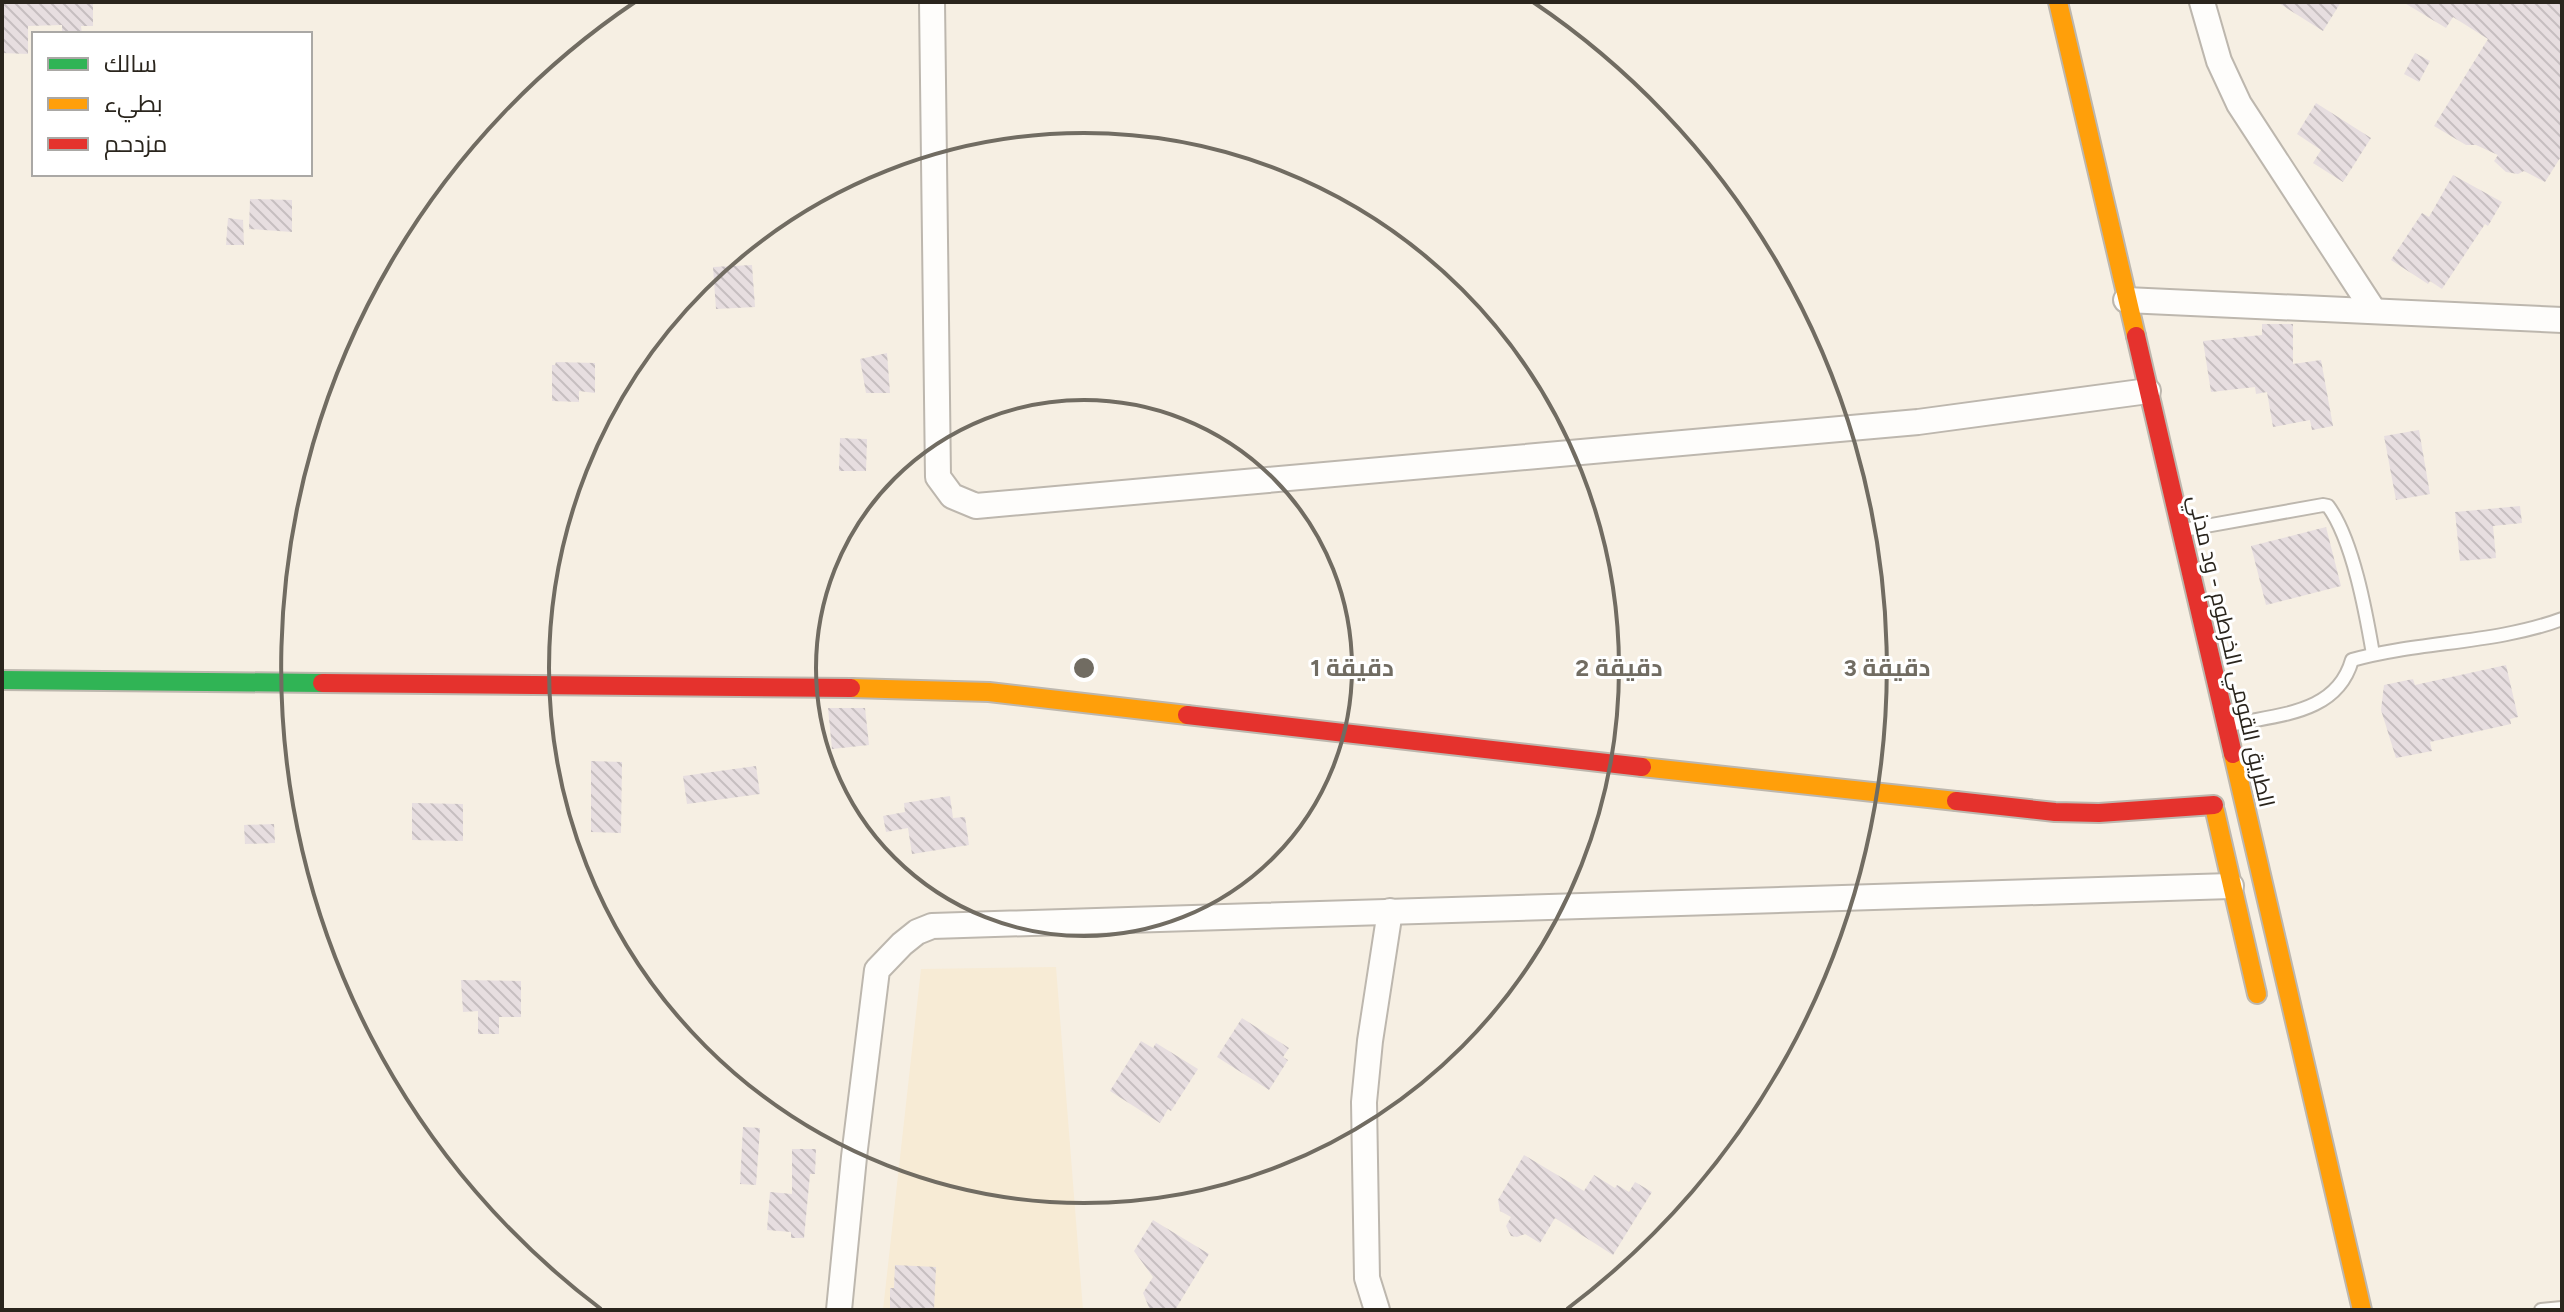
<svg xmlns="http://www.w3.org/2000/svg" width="2564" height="1312" font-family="Figtree,Cairo,sans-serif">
<defs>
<pattern id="building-back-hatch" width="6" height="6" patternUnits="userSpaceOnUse" patternTransform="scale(2)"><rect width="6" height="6" fill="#e7dee0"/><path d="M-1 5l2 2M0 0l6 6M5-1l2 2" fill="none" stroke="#c6bec0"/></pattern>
</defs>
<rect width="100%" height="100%" fill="#f6efe3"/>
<polygon fill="#f7ebd5" points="1056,967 1083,1310 883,1310 921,969"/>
<g fill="url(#building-back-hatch)">
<polygon points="93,2 93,26 81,26 82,34 62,34 62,25 28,26 28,54 2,53 2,4"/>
<polygon points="2277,2 2341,2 2323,31"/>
<polygon points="2403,2 2562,2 2562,155 2545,182 2524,171 2518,174 2506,172 2494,161 2498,155 2476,145 2466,145 2434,126 2488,39 2453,17 2446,28"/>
<polygon points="2415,53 2430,61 2419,82 2404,74"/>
<polygon points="2316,103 2371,138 2343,182 2313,163 2321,150 2297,134"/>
<polygon points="2453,175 2502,202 2488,226 2485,224 2442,289 2430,281 2428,284 2391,260 2422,213 2429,217"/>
<polygon points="250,199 292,200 292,232 249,229"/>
<polygon points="228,218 243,220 244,245 226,245"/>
<polygon points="752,265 755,307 716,309 713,267"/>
<polygon points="2262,324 2293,324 2293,364 2321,360 2333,426 2312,430 2310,420 2273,427 2267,392 2256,394 2255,387 2211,392 2203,341 2262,335"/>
<polygon points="887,353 890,393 866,393 860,359"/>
<polygon points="556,362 595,363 595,393 579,391 579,402 552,401 552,365 555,365"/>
<polygon points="2419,430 2430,494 2396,500 2384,436"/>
<polygon points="840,438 867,439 866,471 839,471"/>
<polygon points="2520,506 2522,523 2493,526 2496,558 2460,561 2455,512"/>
<polygon points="2326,527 2341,586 2266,605 2251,546"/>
<polygon points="2506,665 2518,717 2510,719 2511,724 2430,742 2432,751 2396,758 2381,710 2384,685 2413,679 2415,685"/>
<polygon points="828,708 865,708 869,745 832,749"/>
<polygon points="591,761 622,762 621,833 591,832"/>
<polygon points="756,766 760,794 687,804 683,776"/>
<polygon points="950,796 953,818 965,817 969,845 912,854 908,828 886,832 883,816 905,812 904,803"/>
<polygon points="412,803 463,804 463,841 412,840"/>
<polygon points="274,824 275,843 245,844 244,825"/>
<polygon points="461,980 521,981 521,1017 499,1017 499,1034 478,1034 478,1011 463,1012"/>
<polygon points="1242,1018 1289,1048 1283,1057 1288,1060 1269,1090 1217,1057"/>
<polygon points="1141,1041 1153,1048 1156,1043 1198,1069 1171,1111 1168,1109 1160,1123 1110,1091"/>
<polygon points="743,1127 760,1128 756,1185 740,1184"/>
<polygon points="792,1149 816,1149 815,1174 810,1174 804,1238 791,1238 791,1232 767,1230 770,1192 792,1194"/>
<polygon points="1524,1155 1584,1191 1594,1175 1615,1188 1617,1185 1629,1192 1635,1182 1652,1192 1613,1255 1555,1218 1540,1243 1525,1234 1517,1237 1511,1236 1506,1226 1511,1217 1500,1211 1498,1200"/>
<polygon points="1153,1220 1209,1254 1175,1310 1150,1310 1143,1293 1153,1277 1134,1251"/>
<polygon points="895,1265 936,1267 934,1310 890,1310 890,1288 894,1288"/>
</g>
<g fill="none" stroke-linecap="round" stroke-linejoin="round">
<defs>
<g id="lane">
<path d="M2189,529L2323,505L2328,506C2353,540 2366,613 2373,654"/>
<path d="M2235,724C2281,714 2337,713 2352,660C2420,641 2495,644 2562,619"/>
<polyline points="2541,1310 2562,1308"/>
</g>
<g id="street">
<polyline points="932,2 938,477 952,496 976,506 1918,422 2148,391"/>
<polyline points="2202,2 2219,61 2239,104 2374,311"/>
<polyline points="2126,300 2562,320"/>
<polyline points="839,1310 854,1157 877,970 902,944 917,932 932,926 2231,886"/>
<polyline points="1377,1310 1367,1278 1364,1102 1370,1041 1390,911"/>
</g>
<polyline id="fast" points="2,680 322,683"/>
<g id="slow">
<polyline points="2058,2 2136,336"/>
<polyline points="851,688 989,692 1187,715"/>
<polyline points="2233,754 2362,1310"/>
<polyline points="1642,767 1956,801"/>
<polyline points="2215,811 2257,994"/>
</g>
<g id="jam">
<polyline points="2136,336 2233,754"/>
<polyline points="322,683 851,688"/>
<polyline points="1187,715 1642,767"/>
<polyline points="1956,801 2055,812 2099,813 2214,805"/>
</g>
</defs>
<use href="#lane" stroke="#bdb7ae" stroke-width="16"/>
<use href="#street" stroke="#bdb7ae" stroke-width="28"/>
<use href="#fast" stroke="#bdb7ae" stroke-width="22"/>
<use href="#slow" stroke="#bdb7ae" stroke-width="22"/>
<use href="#jam" stroke="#bdb7ae" stroke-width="22"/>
<use href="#lane" stroke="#fefdfb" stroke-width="12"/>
<use href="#street" stroke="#fefdfb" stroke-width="24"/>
<use href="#fast" stroke="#30b455" stroke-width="18"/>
<use href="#slow" stroke="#ff9f0a" stroke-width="18"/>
<use href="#jam" stroke="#e5322d" stroke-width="18"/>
</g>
<g fill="none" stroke="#716c62" stroke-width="4">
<circle cx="1084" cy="668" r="268"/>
<circle cx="1084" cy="668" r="535"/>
<path d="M601 1309A803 803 0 0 1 635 2M1533 2A803 803 0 0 1 1567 1309"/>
</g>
<g text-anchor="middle" stroke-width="6" stroke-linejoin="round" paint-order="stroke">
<g font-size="22" fill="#2a251d" stroke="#fff">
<text transform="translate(2232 651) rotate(77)" y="8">الطريق القومي الخرطوم - ود مدني</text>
</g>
</g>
<circle cx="1084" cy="668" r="12" fill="#716c62" stroke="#fff" stroke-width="4"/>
<g font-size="24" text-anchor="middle" font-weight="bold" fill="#716c62" stroke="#fff" stroke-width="6" stroke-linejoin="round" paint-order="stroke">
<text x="1352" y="676">1 دقيقة</text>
<text x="1619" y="676">2 دقيقة</text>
<text x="1887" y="676">3 دقيقة</text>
</g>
<rect width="2564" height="1312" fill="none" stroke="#2a251d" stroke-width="8"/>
<rect x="32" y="32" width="280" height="144" fill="#ffffff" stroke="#aaa8a5" stroke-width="2"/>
<rect x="48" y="58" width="40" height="12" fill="#30b455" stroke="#aaa8a5" stroke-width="2"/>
<text x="104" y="72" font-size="24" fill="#2a251d">سالك</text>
<rect x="48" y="98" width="40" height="12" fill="#ff9f0a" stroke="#aaa8a5" stroke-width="2"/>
<text x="104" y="112" font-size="24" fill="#2a251d">بطيء</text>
<rect x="48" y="138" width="40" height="12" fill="#e5322d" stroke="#aaa8a5" stroke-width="2"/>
<text x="104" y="152" font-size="24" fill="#2a251d">مزدحم</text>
</svg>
